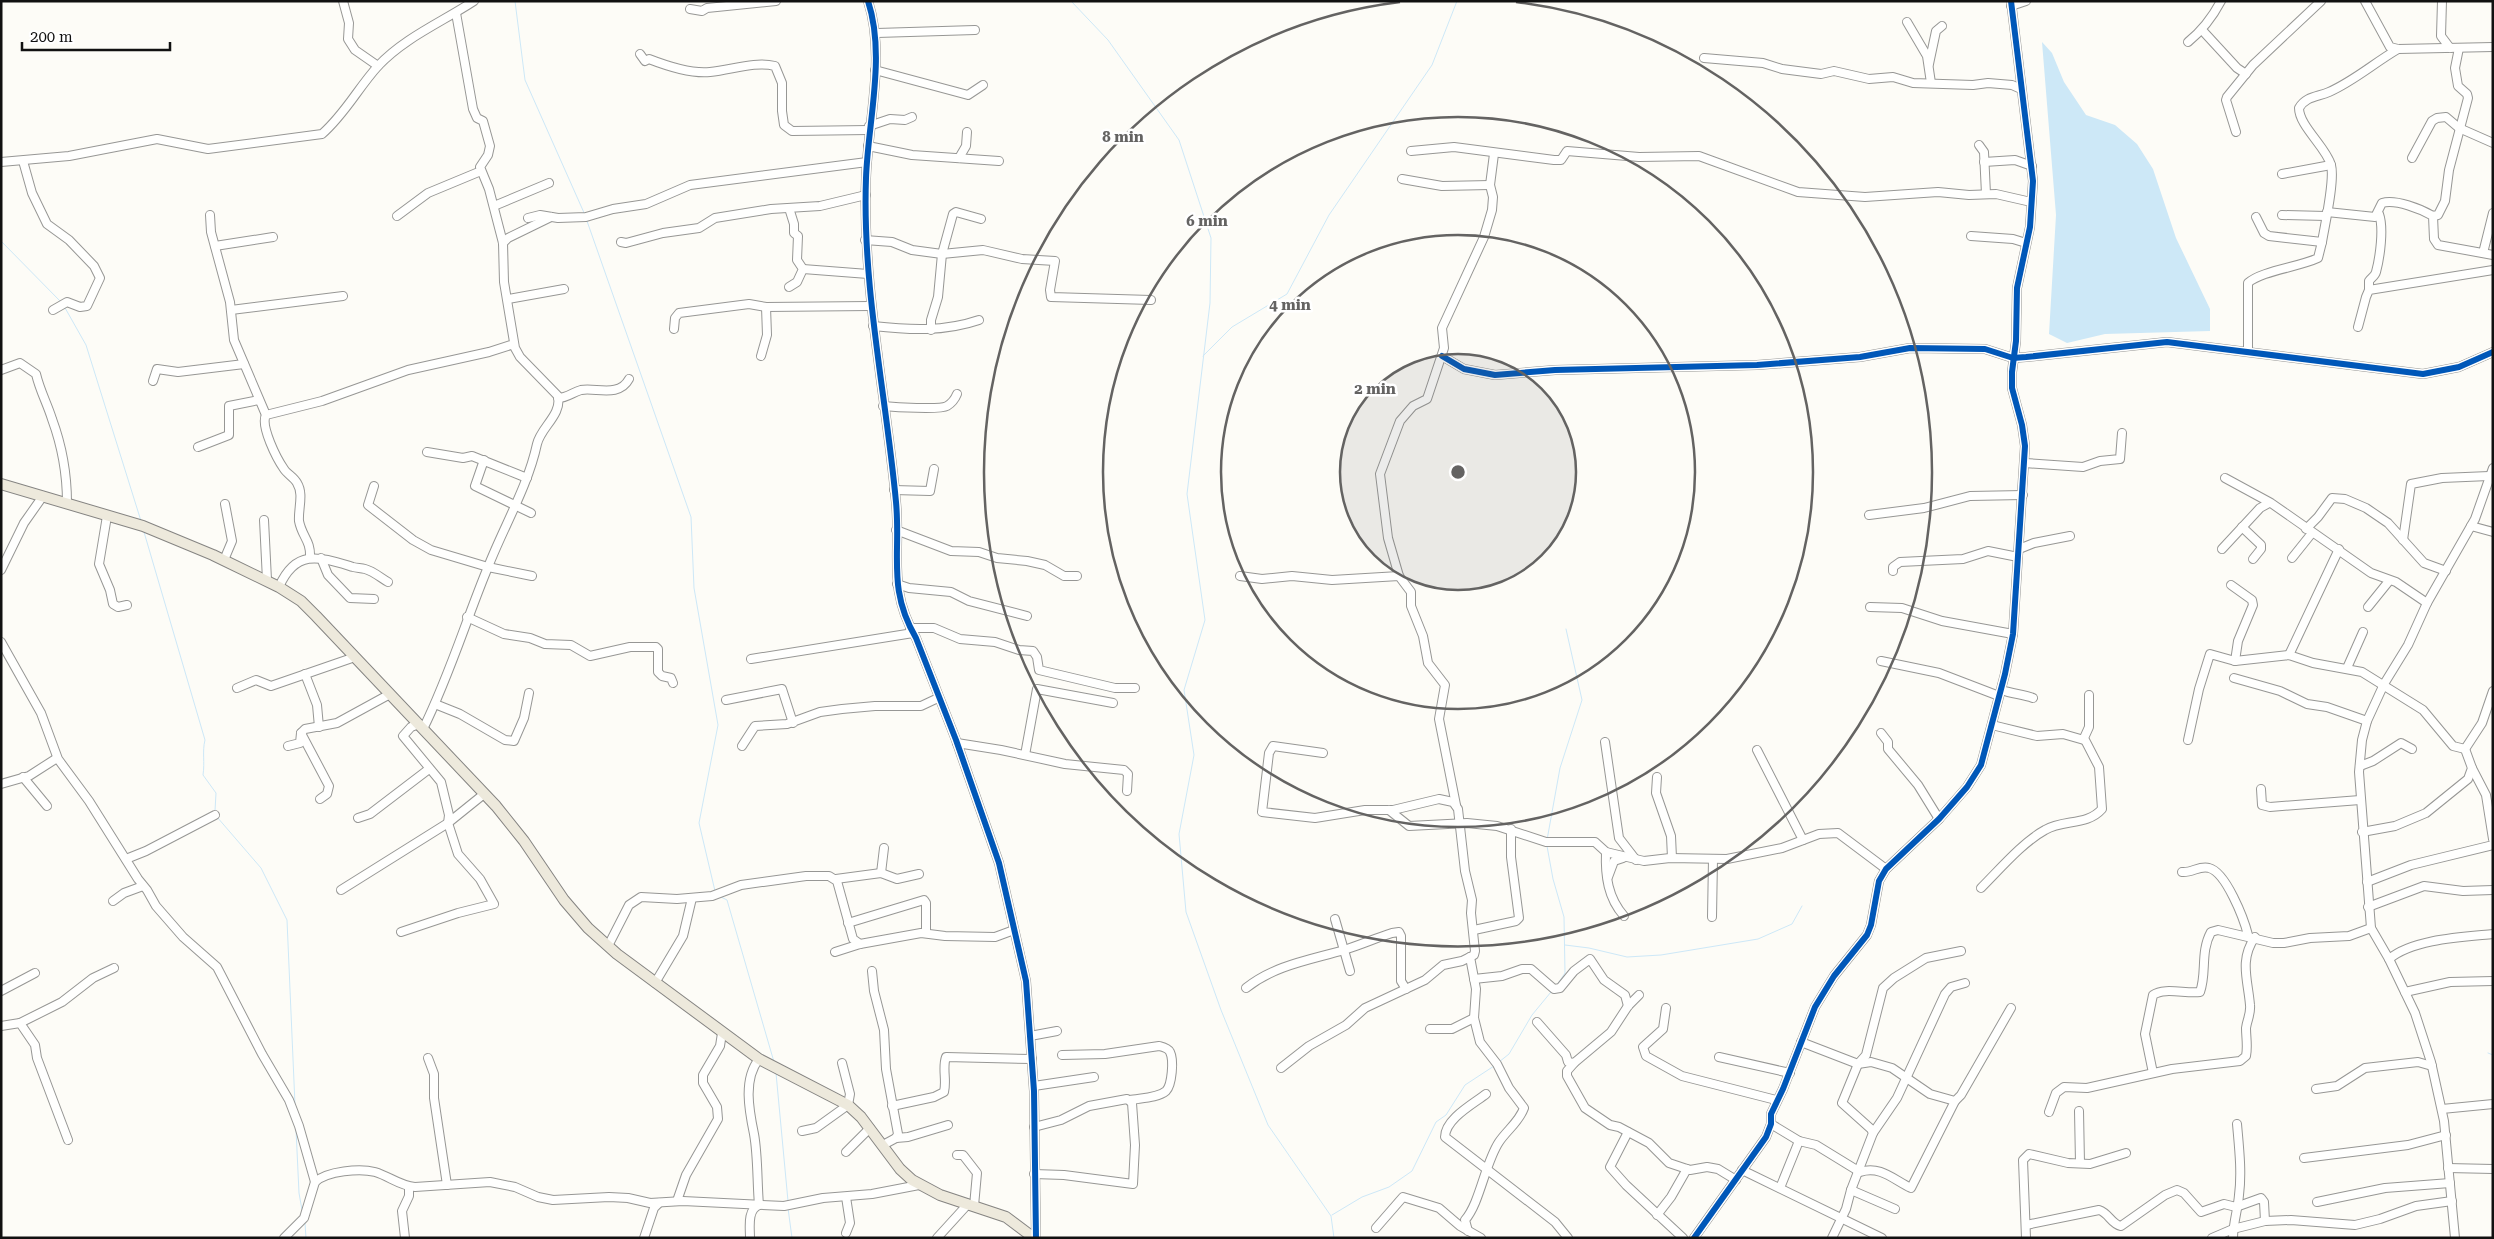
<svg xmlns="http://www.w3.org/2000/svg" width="2494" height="1239" font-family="'Roboto Serif',serif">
<rect width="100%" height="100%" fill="#fdfcf7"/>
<polygon fill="#cde8f7" points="2042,42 2052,53 2064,82 2086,115 2115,125 2137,144 2153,169 2176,238 2210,309 2210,331 2105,334 2067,343 2049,334 2056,215"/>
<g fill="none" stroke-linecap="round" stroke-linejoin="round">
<g stroke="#cde8f7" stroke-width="1">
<polyline points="515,1 525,80 585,215"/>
<polyline points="1071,1 1108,40 1179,140 1211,238 1210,303 1187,494 1205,620 1184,690 1194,755 1179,834 1186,912 1221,1010 1268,1125 1331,1216 1334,1238"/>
<polyline points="587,221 691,517 694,588 718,725 699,823 715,891"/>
<polyline points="1,241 60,301"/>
<polyline points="64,306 86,345 141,521"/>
<polyline points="1203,356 1232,327 1287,294 1329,215 1432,65 1457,1"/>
<path d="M144,532L205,740C202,752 205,762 203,775L216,793L215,811"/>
<polyline points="217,817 261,868 287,920 295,1105"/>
<polyline points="1547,840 1560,768 1582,700 1566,629"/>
<polyline points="1547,846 1553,879 1564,917 1565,973 1557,985"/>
<polyline points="721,897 727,900 774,1062"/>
<polyline points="1565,945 1589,948 1627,957 1661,955 1758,939 1792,924 1802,906"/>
<polyline points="2488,1053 2493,1055"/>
<polyline points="1499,1062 1509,1054 1532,1015 1551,992"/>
<polyline points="776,1073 788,1201"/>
<polyline points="296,1129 299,1193 302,1210"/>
<polyline points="788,1208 792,1238"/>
<polyline points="1332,1215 1362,1197 1389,1187 1412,1171 1436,1122 1446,1115 1465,1085 1494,1066"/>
<polyline points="305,1223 306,1238"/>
</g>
<defs>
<g id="minor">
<polyline points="343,1 349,23 348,39 355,50 378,66"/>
<path d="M868,1C886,56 868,121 866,178C862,287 886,394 896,502C901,555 887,588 916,638L956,740L999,863L1026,981L1034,1091L1036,1238"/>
<polyline points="2365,1 2390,47 2398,49 2493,47"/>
<polyline points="2442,1 2441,36 2450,48"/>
<polyline points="2011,6 2026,1"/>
<polyline points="690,9 702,11 707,8 776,1"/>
<polyline points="1907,22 1927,56 1931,83"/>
<polyline points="2202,30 2237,68 2246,74"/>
<polyline points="877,33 975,30"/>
<path d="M2188,42C2203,30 2212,18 2221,1"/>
<path d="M640,54L645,61L649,59C667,66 691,74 710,72C732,70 754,61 775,66L782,83V111L784,125L792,131L869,130"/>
<polyline points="1704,58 1763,63 1782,69 1821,74 1834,71 1869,79 1893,77 1913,83 1973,85 1988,83 2012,85 2021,89"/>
<polyline points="1929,64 1936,31 1942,26"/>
<polyline points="875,70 968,95 983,85"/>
<polyline points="869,126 890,119 905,120 912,117"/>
<polyline points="2236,132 2226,100 2227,97 2253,65 2321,1"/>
<polyline points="1979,145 1984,152 1986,194"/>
<polyline points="868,146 912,155 999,161"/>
<polyline points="1411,151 1454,147 1554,160 1561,160 1567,151 1639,157 1699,156 1798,192 1865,197 1938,192 1969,195 1996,194 2031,202"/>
<polyline points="959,158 966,146 967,132"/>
<polyline points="2412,158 2432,121 2437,118 2446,117 2459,128 2493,143"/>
<polyline points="23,161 32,193 47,224 69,240 94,266 100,278 87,306 80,307 67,302 53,310"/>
<path d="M1,162L69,156L157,139L208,149L322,134C345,114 358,88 378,66C404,38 442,22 474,1"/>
<polyline points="1984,162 2015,160 2032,166"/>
<polyline points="2282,174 2331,165"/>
<polyline points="1402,179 1442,186 1490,185"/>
<polyline points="494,206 549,183"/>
<polyline points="789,208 794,224 794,233 798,236 797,260 803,269 797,282 789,287"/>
<path d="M2327,212L2375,217L2382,203C2396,199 2421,209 2433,216L2434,239L2438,245L2493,255"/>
<polyline points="210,215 211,232 230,302 234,340 266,415"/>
<polyline points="2282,215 2326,216"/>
<polyline points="397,216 428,193 481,171"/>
<polyline points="2433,216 2438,215 2445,201 2449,170 2468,98 2467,94 2458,86 2455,68 2459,48"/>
<path d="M2256,217L2264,233L2269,236L2322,242C2325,224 2335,180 2331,165C2326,147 2299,126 2299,108C2306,96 2318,97 2329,92C2354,81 2374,63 2398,49"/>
<polyline points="528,218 540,215 558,218 586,217 613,209 646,204 690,185 867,162"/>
<polyline points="1971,236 2013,239 2026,243"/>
<polyline points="865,240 892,242 912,250 942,254 983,250 1022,259 1055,261 1050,290 1051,297 1151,300"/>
<polyline points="621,242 626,243 663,233 699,228 715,218 771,209 820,206 866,195"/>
<polyline points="503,243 508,238 551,217"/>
<polyline points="215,246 273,237"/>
<polyline points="2483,253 2493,213"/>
<polyline points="803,269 868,274"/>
<path d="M2369,290V281C2371,278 2375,276 2376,272C2380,257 2384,228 2379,214"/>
<polyline points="508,299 564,289"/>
<polyline points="231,310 343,296"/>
<path d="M873,326C909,330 944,332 979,320"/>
<polyline points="2358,327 2366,297 2369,290 2493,270"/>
<polyline points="674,329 675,318 679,313 749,304 766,307 870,306"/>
<polyline points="931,330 931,320 938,297 942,254 953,214 956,212 981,219"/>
<path d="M2248,351V283C2261,271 2299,267 2318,258L2322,242"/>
<polyline points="761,356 767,335 766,307"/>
<polyline points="1442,356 1464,369 1495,375 1555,370 1757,365 1860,357 1910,348 1985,349 2013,358 2026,357 2167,342 2423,374 2459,367 2493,352"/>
<path d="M1,370L20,363L36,374C40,391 47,403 52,419C62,446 67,475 67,503"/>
<polyline points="153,381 157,369 178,372 244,364"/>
<path d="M558,398C567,398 573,392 581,390C595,387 619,398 629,379"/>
<path d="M883,406C894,407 940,410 947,406C952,403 955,399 957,394"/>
<polyline points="198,447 229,435 229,406 259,400"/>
<polyline points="427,452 463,458 472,456 527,478"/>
<polyline points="484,460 475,486 531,513"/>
<polyline points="2025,463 2083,467 2100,461 2120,459 2122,433"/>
<polyline points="2225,478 2271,503 2371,573 2396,582 2427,603"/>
<polyline points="374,486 368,505 413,540 431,550 488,567 532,576"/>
<polyline points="894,490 930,491 934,469"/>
<polyline points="1869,515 1924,508 1970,496 2023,495"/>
<polyline points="107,516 99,564 110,590 113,604 118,607 127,605"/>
<polyline points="264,520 267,580"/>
<polyline points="2471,526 2493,532"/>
<polyline points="2242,527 2261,545 2261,549 2253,559"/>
<polyline points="2306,529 2318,517 2332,498 2345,499 2366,508 2388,523 2424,563 2446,571"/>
<polyline points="896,530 951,551 979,552 997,558 1027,561 1045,565 1064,576 1077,576"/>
<polyline points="2403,540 2411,484 2442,478 2489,476"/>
<polyline points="2019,549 2034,543 2070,536"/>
<polyline points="2222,549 2260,508 2269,503"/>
<path d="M310,558C311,540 302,537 299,521C298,509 304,494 297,483C294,477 287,474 284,469C277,459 260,426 266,415L322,401L408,370L489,352L514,344"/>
<polyline points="321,558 328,575 350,598 374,599"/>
<polyline points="2292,558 2312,533"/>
<polyline points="224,560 232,541 225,504"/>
<polyline points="1,570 24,523 43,496"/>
<polyline points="1893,571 1893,567 1900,562 1963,559 1988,551 2018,557"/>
<polyline points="1240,576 1262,579 1292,576 1332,580 1399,576 1411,592 1411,606 1423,636 1428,663 1445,685 1439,719 1456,805"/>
<polyline points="1399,576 1388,538 1380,474 1400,421 1413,406 1427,399 1444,348 1442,328 1484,237 1492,210 1493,197 1490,185 1494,154"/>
<polyline points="897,584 909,588 951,592 969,601 1027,616"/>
<path d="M279,587C296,548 320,557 353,567C357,568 361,568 365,569C373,571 381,578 388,582"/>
<polyline points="1870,607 1902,608 1942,621 2013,634"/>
<polyline points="2368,607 2389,581"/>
<polyline points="467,617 504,634 530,638 545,644 571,645 590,656 630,647 656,647 658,649 658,672 662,676 671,678 673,683"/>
<polyline points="910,628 934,628 960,639 995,642 1019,650 1033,651 1037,657 1039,670 1115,688 1135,688"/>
<polyline points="1,642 41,713 58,759 89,801 138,879 147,890 156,906 183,937 217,967 262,1054 289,1100 299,1126 315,1182"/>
<polyline points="2289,655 2339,549"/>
<polyline points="751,659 913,633"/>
<polyline points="1881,661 1939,673 1999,696"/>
<polyline points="2235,661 2289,655 2313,663 2362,672 2423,710 2453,746 2465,749"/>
<polyline points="2347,668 2363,632"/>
<polyline points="305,674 317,705 319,727"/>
<polyline points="2234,678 2280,691 2307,704 2327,707 2367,721"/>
<path d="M2002,686V690C2012,694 2023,694 2033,698"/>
<polyline points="237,688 256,680 271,686 355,657"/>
<polyline points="726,700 782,689 793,723"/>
<polyline points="435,704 460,714 505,740 514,741 524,718 529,693"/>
<polyline points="1992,725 2037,736 2063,734 2084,740"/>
<path d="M423,729C449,677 466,620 488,567C504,526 528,486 537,444C541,427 562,415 558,396L520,357L515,348L504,282L503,243L489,189L480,167L488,155L490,146L483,121L477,118L473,109L456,13"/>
<polyline points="301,733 329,786 327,794 320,799"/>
<polyline points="1881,733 1888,742 1888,749 1918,785 1939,819"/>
<polyline points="2188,740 2199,689 2210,654 2235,661 2238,641 2253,605 2252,600 2231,585"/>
<polyline points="1605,742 1619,838 1636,860"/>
<polyline points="957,743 1001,750 1065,764 1124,770 1128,774 1127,791"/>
<polyline points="288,746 300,743 301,733 305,729 337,723 390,694"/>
<polyline points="742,746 755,726 787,724 820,712 842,709 875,706 921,706 938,698"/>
<polyline points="2465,749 2482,723 2493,691"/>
<polyline points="1757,750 1803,840"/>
<polyline points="1025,755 1037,689 1113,703"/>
<polyline points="2360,766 2373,761 2401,743 2412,749"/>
<polyline points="2472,768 2486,795 2493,839"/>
<polyline points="23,777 47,806"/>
<polyline points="1657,777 1656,793 1671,836 1672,858"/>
<polyline points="1,784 29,776 57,758"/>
<polyline points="2261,789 2262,805 2270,807 2360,800"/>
<polyline points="1389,810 1409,826 1467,823 1497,826 1546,842 1595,842 1606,852 1644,861 1670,858 1727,859 1782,848 1819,834 1838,833 1886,869"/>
<polyline points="358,818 370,814 429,769"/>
<polyline points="2362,832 2395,826 2426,813 2468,779 2472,768 2465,749"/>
<path d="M1606,852C1605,876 1608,898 1624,916"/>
<polyline points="126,859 146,851 215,815"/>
<path d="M2182,872C2192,873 2200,865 2209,868C2226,872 2244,919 2248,935"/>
<polyline points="881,873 884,848"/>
<polyline points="1608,877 1614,861 1623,858"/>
<polyline points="836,879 881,873 897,879 919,874"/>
<polyline points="2367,882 2411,865 2493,845"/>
<path d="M1981,888C2000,869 2023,842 2045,830C2063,819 2087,826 2102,809L2099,767L2084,738L2089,727V695"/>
<polyline points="341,890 448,823 484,794"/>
<polyline points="113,901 124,893 143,886"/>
<polyline points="2368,907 2424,886 2463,891 2493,890"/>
<polyline points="1712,917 1713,859"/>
<polyline points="1335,919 1350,971"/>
<polyline points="848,923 924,900 926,903 926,933"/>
<polyline points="1474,930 1516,921 1519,918 1511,857 1511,829"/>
<polyline points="401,932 458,913 494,904 480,879 458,854 448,823 449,815 441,782 403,736 411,727 419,724"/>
<polyline points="608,946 629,905 641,897 677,899 712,896 741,885 806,876 829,876 837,881 853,939 860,944"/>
<polyline points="835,952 860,944 921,933 945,936 995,937 1014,930"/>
<path d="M2389,959C2413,939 2462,937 2493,934"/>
<polyline points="872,971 874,991 884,1030 886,1069 898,1134 896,1138 883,1145"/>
<polyline points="1474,979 1502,976 1522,969 1531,969 1554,989 1560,988 1574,971 1590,959 1604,980 1625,995 1628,1006"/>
<polyline points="655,983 683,936 692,898"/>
<path d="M1246,988C1275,965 1310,960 1344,950C1360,945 1376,938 1392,933L1399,932L1401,936V981L1406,989"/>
<polyline points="1,991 35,973"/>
<polyline points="2405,992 2450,982 2493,981"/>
<polyline points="1666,1008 1663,1029 1643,1047 1646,1056 1682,1076 1776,1100"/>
<polyline points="1537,1022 1566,1055 1568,1062 1574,1063 1567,1071 1567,1076 1585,1108 1610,1125 1619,1127 1649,1143 1669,1163 1690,1170 1707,1167 1718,1169 1736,1180"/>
<polyline points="20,1023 62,1002 93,978 114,968"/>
<polyline points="1,1026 20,1023 35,1045 37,1058 68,1140"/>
<polyline points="1430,1029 1452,1029 1474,1018"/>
<polyline points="1030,1036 1057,1031"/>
<polyline points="1801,1042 1858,1064 1871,1062 1892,1068 1930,1094 1955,1101 1961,1095 2011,1008"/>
<path d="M1062,1055L1105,1054L1159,1046C1163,1047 1168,1048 1170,1052C1174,1060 1172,1085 1166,1091C1158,1098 1140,1098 1130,1100"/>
<polyline points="1719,1057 1790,1073"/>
<polyline points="428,1058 434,1074 434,1098 447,1185"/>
<polyline points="1574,1063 1611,1032 1628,1006 1639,995"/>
<polyline points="1281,1068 1309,1046 1346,1025 1365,1008 1425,980 1443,965 1462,961 1474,955 1475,951 1471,913 1472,900 1465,871 1458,809 1453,802 1439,799 1393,810 1365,810 1315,818 1262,812 1269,753 1273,746 1323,753"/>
<path d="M2153,1073L2145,1034L2153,995C2164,987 2186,994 2200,992C2207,973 2200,952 2211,932L2218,930L2273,943H2284L2310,938L2349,936L2371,928"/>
<polyline points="1034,1086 1094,1077"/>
<polyline points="2316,1089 2337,1086 2365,1068 2418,1062 2432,1066"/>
<path d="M1486,1094C1473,1104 1445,1119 1445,1137L1555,1222L1568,1238"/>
<path d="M892,1106L934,1097L944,1092C947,1080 942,1068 946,1057L1032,1059"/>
<polyline points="2442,1109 2493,1104"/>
<polyline points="2079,1111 2080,1163"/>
<path d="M2049,1112L2056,1093L2064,1087L2087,1088L2172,1069L2240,1061L2246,1056C2248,1046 2246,1038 2246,1028C2247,1020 2251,1014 2250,1005C2248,980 2239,960 2255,937"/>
<path d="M1771,1124L1799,1141L1816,1145L1860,1172C1880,1165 1894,1180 1911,1188L1955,1101"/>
<polyline points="1034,1127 1061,1120 1089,1106 1127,1099 1132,1103 1135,1145 1133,1184 1064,1175 1034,1174"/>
<polyline points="802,1131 816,1128 848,1105 850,1094 842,1063"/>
<polyline points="1628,1132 1610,1167 1626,1185 1683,1238"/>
<polyline points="1873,1133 1897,1098 1945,994 1951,987 1965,983"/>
<polyline points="896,1138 908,1137 948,1125"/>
<polyline points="846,1152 870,1128"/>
<polyline points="957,1155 963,1155 977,1173 974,1206"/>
<polyline points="2304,1158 2408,1145 2446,1135"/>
<polyline points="2448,1168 2493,1169"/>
<polyline points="1742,1170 1882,1238"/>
<polyline points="1780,1188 1799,1141"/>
<polyline points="1851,1190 1895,1209"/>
<polyline points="677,1201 686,1175 718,1119 717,1107 703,1083 703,1075 720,1046 722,1033"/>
<polyline points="2317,1202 2385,1188 2450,1183"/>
<polyline points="1657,1215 1671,1197 1687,1169"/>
<path d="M2026,1225L2099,1210C2109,1213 2111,1224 2121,1226L2165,1195L2177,1190L2184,1193L2201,1212L2224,1204L2236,1207L2261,1198L2264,1202L2265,1221"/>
<polyline points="1376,1228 1403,1197 1439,1208 1460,1226 1481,1238"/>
<path d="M1468,1231L1465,1220C1480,1203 1485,1163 1499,1142C1507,1130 1519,1122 1524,1108L1509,1088L1497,1064L1480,1042L1474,1018L1476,989L1470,957"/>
<polyline points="846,1233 850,1223 846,1197"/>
<path d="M284,1238L304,1218L315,1182C327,1171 360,1168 375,1172C389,1176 400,1186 415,1187L490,1182L515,1187L538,1197L553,1200L609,1197L628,1198L650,1203L683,1201L784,1206L823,1198L872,1194L919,1185"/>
<polyline points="405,1238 402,1211 409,1196 409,1187"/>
<polyline points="644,1238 654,1208 659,1203"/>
<path d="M750,1238C750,1227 747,1210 759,1205C757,1182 758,1156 754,1134C749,1110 743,1079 759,1059"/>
<polyline points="937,1238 968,1204"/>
<polyline points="1694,1238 1766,1137 1771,1124 1771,1114 1783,1089 1815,1007 1834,976 1867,935 1871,925 1879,881 1886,869 1939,819 1967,787 1981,765 2005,674 2013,634 2025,446 2022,425 2012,388 2012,372 2016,341 2017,288 2030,227 2033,181 2011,1"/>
<polyline points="1832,1238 1846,1209 1851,1190 1873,1133 1871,1129 1842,1103 1858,1064 1866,1055 1883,988 1894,978 1926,958 1961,951"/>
<polyline points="2026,1238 2023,1160 2029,1154 2068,1163 2090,1164 2126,1153"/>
<polyline points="2212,1238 2233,1229 2265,1221 2291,1220 2355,1225 2380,1219 2416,1206 2452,1201"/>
<path d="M2233,1238C2233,1223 2238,1209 2239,1195C2242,1172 2239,1147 2237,1124"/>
<polyline points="2455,1238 2444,1121 2431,1062 2415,1013 2389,959 2371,928 2359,772 2362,740 2367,721 2384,684 2408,645 2427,603 2475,519 2493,468"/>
</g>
<polyline id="major" points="1,484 143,526 213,555 279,587 301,601 316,616 496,806 524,841 564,900 588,928 617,954 759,1059 848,1105 861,1117 900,1169 912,1180 940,1195 1006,1217 1034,1238"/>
</defs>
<use href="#minor" stroke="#979795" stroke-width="10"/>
<use href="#major" stroke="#858482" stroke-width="12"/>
<use href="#minor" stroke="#fffffe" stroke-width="8"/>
<use href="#major" stroke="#ede9dc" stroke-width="10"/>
<defs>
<g id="cycleway">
<path d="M868,1C886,56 868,121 866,178C862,287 886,394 896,502C901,555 887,588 916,638L956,740L999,863L1026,981L1034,1091L1036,1238"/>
<polyline points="1442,356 1464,369 1495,375 1555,370 1757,365 1860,357 1910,348 1985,349 2013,358 2026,357 2167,342 2423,374 2459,367 2493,352"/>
<polyline points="1694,1238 1766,1137 1771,1124 1771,1114 1783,1089 1815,1007 1834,976 1867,935 1871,925 1879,881 1886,869 1939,819 1967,787 1981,765 2005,674 2013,634 2025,446 2022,425 2012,388 2012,372 2016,341 2017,288 2030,227 2033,181 2011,1"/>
</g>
</defs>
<use href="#cycleway" stroke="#fff" stroke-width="9"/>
<use href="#cycleway" stroke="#0057b8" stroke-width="6"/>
</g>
<circle cx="1458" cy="472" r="118" fill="#646362" fill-opacity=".12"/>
<g fill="none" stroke="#646362" stroke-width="2.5">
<circle cx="1458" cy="472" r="118"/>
<circle cx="1458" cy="472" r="237"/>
<circle cx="1458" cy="472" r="355"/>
<path d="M1516 2A474 474 0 1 1 1400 2"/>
</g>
<circle cx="1458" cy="472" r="8" fill="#646362" stroke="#fff" stroke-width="2.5"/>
<g font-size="15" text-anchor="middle" font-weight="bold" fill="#646362" stroke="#fff" stroke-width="5" stroke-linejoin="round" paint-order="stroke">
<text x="1123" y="142">8 min</text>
<text x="1207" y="226">6 min</text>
<text x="1290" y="310">4 min</text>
<text x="1375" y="394">2 min</text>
</g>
<rect width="2494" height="1239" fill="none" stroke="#111111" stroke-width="5"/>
<path d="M22 42v8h148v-8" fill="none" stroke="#111111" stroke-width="2.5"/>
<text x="30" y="42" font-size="15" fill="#111111" stroke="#ffffff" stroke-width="4" paint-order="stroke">200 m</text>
</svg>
